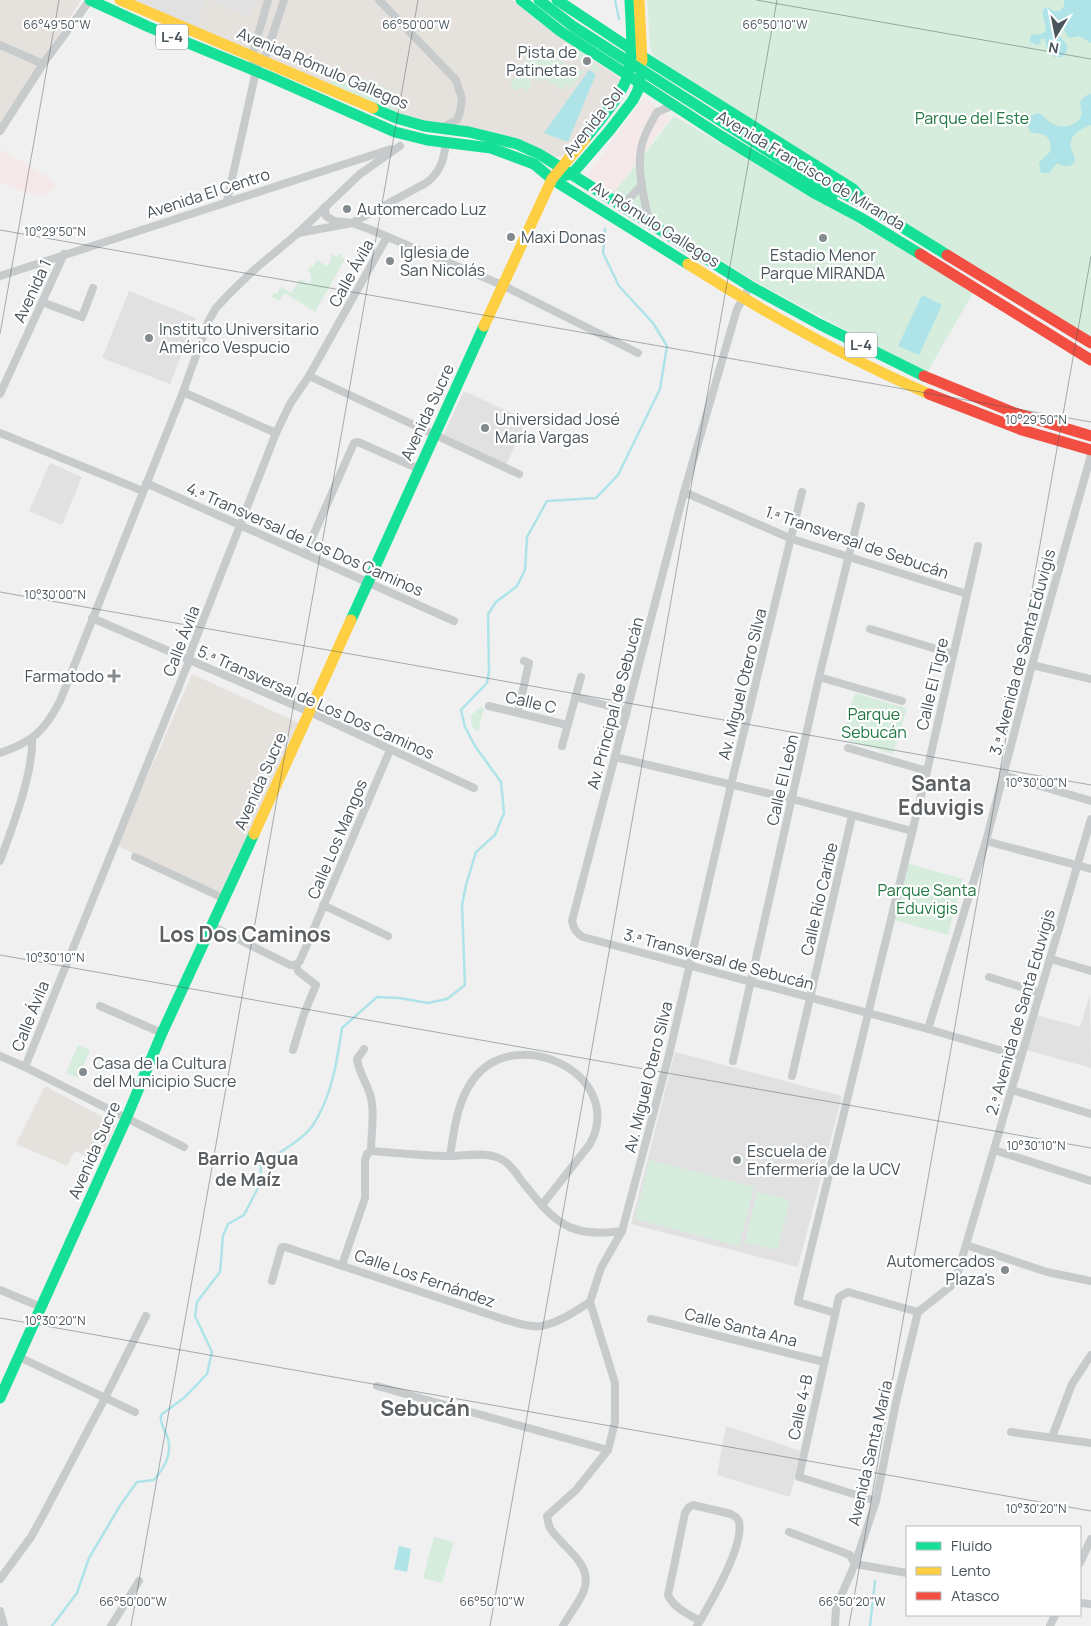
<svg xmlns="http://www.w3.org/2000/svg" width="1091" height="1626" font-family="Manrope,sans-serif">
<rect width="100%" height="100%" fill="#f0f0f0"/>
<g fill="#e5e2de">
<polygon points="0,0 81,0 0,127"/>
<polygon points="126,0 512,0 537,21 617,76 620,79 619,89 564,156 556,157 419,122"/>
<polygon points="192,674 299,723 222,895 117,846"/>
<polygon points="45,1086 116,1124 104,1151 94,1147 90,1158 75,1151 67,1166 16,1144"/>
</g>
<g fill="#e2e1e2">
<polygon points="136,0 206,0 196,27"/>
<polygon points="206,0 256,0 251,16"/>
<polygon points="129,291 196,318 170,384 102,358"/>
<polygon points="464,391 527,420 506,465 443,436"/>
<polygon points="50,463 82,477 62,525 29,511"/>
<polygon points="1090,994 1091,1068 1026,1050 1036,1015 1080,1027"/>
<polygon points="675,1052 842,1096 798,1267 631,1224"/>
<polygon points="726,1426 801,1451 790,1497 717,1475"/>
</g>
<g fill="#f5e8e8">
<polygon points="644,98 671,117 613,194 587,176"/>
<polygon points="0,149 44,175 56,184 50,192 34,196 0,183"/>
</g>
<g fill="#d6eddd">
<polygon points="647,0 1091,0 1091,338 816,172 706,103 739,111 653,56 650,46"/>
<polygon points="532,49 584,71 571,88 566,85 562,90 544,78 541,82 536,79 539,74 535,72 529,80 532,82 527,92 520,87 517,91 510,86"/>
<polygon points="579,49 599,68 598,73 573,55"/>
<polygon points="331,73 349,81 353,74 372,83 369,90 372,91 376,84 395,93 392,100 403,105 399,114 330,85"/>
<polygon points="674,116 974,291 928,371 889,353 756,282 613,194"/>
<polygon points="339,253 342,255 341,257 345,259 315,312 285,293 279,301 272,297 274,293 277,294 281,287 291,293 300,279 309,284 312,278 310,276 311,273 307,270 308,268 309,269 311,266 313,267 317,260 327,266 331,261 331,254 337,257"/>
<polygon points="855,693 907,708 893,754 842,739"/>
<polygon points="481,707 484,708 478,732 472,727 471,715"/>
<polygon points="906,863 963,879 948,935 890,919"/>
<polygon points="78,1045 90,1050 78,1078 66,1073"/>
<polygon points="650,1160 754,1187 739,1246 635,1219"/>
<polygon points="757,1192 790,1200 777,1250 745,1242"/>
<polygon points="434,1537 454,1542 442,1583 423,1578"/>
</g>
<g fill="#aee3e8">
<polygon points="1064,0 1091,0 1091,43 1079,36 1069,38 1065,32 1062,21 1055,22 1058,34 1067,45 1067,52 1061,57 1054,57 1047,49 1044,38 1040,40 1041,43 1037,45 1030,42 1031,35 1040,34 1045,32 1046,28 1042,11 1046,7 1054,11 1060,11 1064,6"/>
<polygon points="589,70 596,74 568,142 544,133"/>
<path d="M1091,94V125C1081,129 1069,134 1071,147C1072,153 1075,156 1075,162C1069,168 1064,167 1057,163L1049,173H1041L1039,163C1042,159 1045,157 1048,154C1053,150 1051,140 1046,136C1042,133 1034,133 1030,132L1027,123L1028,118L1037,113C1045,115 1046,121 1053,124C1061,129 1078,126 1081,116C1083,111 1079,105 1081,100L1087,95Z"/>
<polygon points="922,295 942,305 919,355 898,346"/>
<polygon points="399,1546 411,1549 407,1572 394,1569"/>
</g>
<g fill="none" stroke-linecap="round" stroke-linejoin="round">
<g stroke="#aee3e8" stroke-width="2.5">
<polyline points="615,0 619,19"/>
<path d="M52,1626L77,1593L89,1558L121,1504L137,1482L154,1480C162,1470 170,1459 169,1445C169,1434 159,1426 161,1415L185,1397L207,1374L212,1352L195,1316L197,1302L220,1272L223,1236L228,1224L244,1215L260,1184L261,1164C276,1155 304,1139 313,1125C332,1096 337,1061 342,1028L377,997L399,998L428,1003L447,999L465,985L462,905L466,885L476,852L495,835L504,813L501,782L475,746L465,727L461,710L487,683L489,672L488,614L496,602L517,586L525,570L527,537L547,501L596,498L618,475L660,389L667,346L653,323L619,286L603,253L605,229"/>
<polyline points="870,1626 875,1581"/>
</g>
<g stroke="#c8cbcc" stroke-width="8">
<polyline points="379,0 456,80 462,99 460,112 457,120 443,127"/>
<polyline points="0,45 43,64"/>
<polyline points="261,63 264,61 284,0"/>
<polyline points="0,131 43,64 90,0"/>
<polyline points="227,201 254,80 255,70 252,56 268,0"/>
<polyline points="623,205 642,185"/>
<polyline points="325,207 326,216 334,221 352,223 369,229 502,285 638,353"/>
<path d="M649,221C644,199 636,167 642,144C645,133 651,123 657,112L674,105"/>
<path d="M298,233L352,223L426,183C441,172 444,159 446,142"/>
<polyline points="0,276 391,149"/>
<path d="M750,286L737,309L684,492L572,921C574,929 576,933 583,937L928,1029L1020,1056"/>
<polyline points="42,302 82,317 93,288"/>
<polyline points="309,376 519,474"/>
<polyline points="183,392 276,433"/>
<polyline points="0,394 64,254"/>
<polyline points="0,433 143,491"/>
<polyline points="146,483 454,621"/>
<polyline points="684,492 792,539 967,594"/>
<polyline points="305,554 354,443 358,442 419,469"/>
<polyline points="92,618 310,712 474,788"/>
<polyline points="870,629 953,654"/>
<polyline points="1032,665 1091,679"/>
<polyline points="819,677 902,701"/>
<polyline points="575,697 627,711"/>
<polyline points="489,706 567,725"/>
<polyline points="518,712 529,663 524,661"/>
<polyline points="562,746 581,677"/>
<polyline points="848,748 927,771"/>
<path d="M0,753C32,742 44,732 60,701L183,392L208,322L216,308L229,294L255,269L297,234L360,174L400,146"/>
<polyline points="615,757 792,799 912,831"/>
<polyline points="1003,775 1091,801"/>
<polyline points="986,841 1091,869"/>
<polyline points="135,857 225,899"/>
<path d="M0,861C12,828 33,774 32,740"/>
<polyline points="323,905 388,936"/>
<polyline points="212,926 290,965 296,965"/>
<polyline points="1051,959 1091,971"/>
<polyline points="296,965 300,961 390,750"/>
<polyline points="989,977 1040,993"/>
<polyline points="100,1006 162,1033"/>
<polyline points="928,1029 986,841 1032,665 1091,455"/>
<path d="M364,1049L357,1059C359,1075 371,1088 372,1104C374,1119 371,1136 371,1151"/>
<polyline points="293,1050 304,1014 316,985 298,971 296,965"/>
<polyline points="0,1056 25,1067 184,1147"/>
<polyline points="733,1061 819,677 861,506"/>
<polyline points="25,1067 189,661 191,651 276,433 290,404 309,376 387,237"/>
<polyline points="792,1076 852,816"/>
<polyline points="1012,1090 1091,1114"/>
<polyline points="994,1150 1091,1181"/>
<path d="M371,1151C397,1153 424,1156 451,1156C465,1156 483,1152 496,1157C507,1160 515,1171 521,1180C553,1220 567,1239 622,1231"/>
<path d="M450,1156C454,1131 457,1101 473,1080C516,1021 627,1075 590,1144L542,1205"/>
<polyline points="966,1245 1047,1272 1091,1281"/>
<polyline points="342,1265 365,1198 365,1160 367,1154 371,1151"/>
<path d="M272,1281L281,1249L282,1247H285L503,1319C515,1322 529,1328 541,1326C559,1323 575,1311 590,1302"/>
<polyline points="0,1290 41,1307"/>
<polyline points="918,1312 951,1286 958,1272 1091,819"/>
<polyline points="835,1313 798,1302 927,771 978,546"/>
<polyline points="651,1319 824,1362"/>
<polyline points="19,1357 135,1412"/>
<polyline points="377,1386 608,1450"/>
<polyline points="1011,1432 1091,1443"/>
<polyline points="1052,1437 1072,1384 1091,1355"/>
<polyline points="876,1501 799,1477 839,1297 848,1292 918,1312"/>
<polyline points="789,1532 850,1555 855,1564 907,1573"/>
<polyline points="1080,1563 1091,1539"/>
<polyline points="0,1579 31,1537 41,1519 105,1398 146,1316"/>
<polyline points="1080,1603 1091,1604"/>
<polyline points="0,1611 4,1626"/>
<polyline points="111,1626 139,1581"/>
<path d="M563,1626C569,1615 578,1604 583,1593C596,1564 562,1548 550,1528C548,1524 548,1520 547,1516L576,1490L608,1450L615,1422V1383L590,1302L601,1268L622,1231L669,1055L731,785L802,492"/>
<path d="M697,1626L700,1621C712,1600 744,1546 739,1522C738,1518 735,1516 731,1514L693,1505L689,1507L685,1513L668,1595C674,1608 688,1614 700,1621"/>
<polyline points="835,1626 836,1607 855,1564 876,1501 897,1398 918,1312"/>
<polyline points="1050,1626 1055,1615"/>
</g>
<g stroke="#16e098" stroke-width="11">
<polyline points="90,0 149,27 268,76 395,132 427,140 491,148 534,164 552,179 688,264"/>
<polyline points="521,0 560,31 721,136 816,194 861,218 920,254"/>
<polyline points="557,0 643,57 853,189 868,206 947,255"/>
<polyline points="373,108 396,118 424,126 469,132 517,144 539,154 750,286 819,324 924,376"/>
<path d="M585,139C598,122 623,95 628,74C634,50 631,25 630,0"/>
<polyline points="793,167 832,196"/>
<polyline points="563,176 572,174 610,130 633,100 638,90 640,77"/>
<polyline points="823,183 860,202"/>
<polyline points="351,620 484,326"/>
<polyline points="0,1398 126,1119 162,1033 254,834"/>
</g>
<g stroke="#ffcf43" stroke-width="11">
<polyline points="120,0 373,108"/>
<polyline points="639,0 642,61"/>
<path d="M688,264C765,313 844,357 929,394"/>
<polyline points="484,326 552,179 585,139"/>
<polyline points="254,834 351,620"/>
</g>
<g stroke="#f24e42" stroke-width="11">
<polyline points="920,254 1091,360"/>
<polyline points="947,255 1091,343"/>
<polyline points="924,376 1015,413 1091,436"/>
<polyline points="929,394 1022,430 1091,450"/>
</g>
<polyline stroke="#16e098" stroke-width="11" points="539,0 574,27 793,167"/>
</g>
<path fill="none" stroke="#49545b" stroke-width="1" stroke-opacity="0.45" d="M756,0L1091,59M0,230L1091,422M0,334L59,0M0,592L1091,785M0,955L1091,1148M0,1318L1091,1511M131,1626L418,0M490,1626L777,0M849,1626L1091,256"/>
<g fill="#838b8f" stroke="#fff" stroke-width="2">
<circle cx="587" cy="61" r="5"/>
<circle cx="347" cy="209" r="5"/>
<circle cx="511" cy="237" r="5"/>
<circle cx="823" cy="238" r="5"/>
<circle cx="390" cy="261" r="5"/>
<circle cx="149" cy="338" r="5"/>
<circle cx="485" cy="428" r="5"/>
<path d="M111.5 668.5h5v5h5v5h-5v5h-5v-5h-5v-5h5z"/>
<circle cx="83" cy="1072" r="5"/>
<circle cx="737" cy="1160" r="5"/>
<circle cx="1005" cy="1270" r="5"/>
</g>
<g text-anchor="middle" stroke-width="4.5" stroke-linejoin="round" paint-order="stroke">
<g fill="#fff" stroke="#80878c" stroke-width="1">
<rect x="156" y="24.5" width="32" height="25" rx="4"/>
<rect x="845" y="332.5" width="32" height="25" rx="4"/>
</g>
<g font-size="15" font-weight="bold" fill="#49545b">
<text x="172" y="42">L-4</text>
<text x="861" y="350">L-4</text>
</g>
<g font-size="16" fill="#49545b" stroke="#fff" text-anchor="start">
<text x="577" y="58" text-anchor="end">Pista de<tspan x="577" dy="18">Patinetas</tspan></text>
<text x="357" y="215">Automercado Luz</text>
<text x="521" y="243">Maxi Donas</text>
<text x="400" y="258">Iglesia de<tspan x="400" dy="18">San Nicolás</tspan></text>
<text x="823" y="261" text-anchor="middle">Estadio Menor<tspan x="823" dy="18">Parque MIRANDA</tspan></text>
<text x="159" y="335">Instituto Universitario<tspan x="159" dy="18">Américo Vespucio</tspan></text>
<text x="495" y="425">Universidad José<tspan x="495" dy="18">María Vargas</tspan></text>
<text x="104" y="682" text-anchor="end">Farmatodo</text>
<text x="93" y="1069">Casa de la Cultura<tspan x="93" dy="18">del Municipio Sucre</tspan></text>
<text x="747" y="1157">Escuela de<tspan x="747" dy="18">Enfermería de la UCV</tspan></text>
<text x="995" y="1267" text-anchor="end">Automercados<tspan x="995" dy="18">Plaza's</tspan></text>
</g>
<g font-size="16" fill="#49545b" stroke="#fff">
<text transform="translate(323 68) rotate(23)" y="6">Avenida Rómulo Gallegos</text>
<text transform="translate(593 122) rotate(-51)" y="6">Avenida Sol</text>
<text transform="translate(811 170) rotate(31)" y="6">Avenida Francisco de Miranda</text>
<text transform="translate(208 193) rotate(-18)" y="6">Avenida El Centro</text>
<text transform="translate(656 224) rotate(32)" y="6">Av. Rómulo Gallegos</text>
<text transform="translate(351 273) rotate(-61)" y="6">Calle Ávila</text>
<text transform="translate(32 291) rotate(-65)" y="6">Avenida 1</text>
<text transform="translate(427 412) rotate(-65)" y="6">Avenida Sucre</text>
<text transform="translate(305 539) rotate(24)" y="6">4.ª Transversal de Los Dos Caminos</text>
<text transform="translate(857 542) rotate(19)" y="6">1.ª Transversal de Sebucán</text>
<text transform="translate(181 641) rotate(-69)" y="6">Calle Ávila</text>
<text transform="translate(1022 652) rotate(-75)" y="6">3.ª Avenida de Santa Eduvigis</text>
<text transform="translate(742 684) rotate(-76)" y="6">Av. Miguel Otero Silva</text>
<text transform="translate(932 684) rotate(-77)" y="6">Calle El Tigre</text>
<text transform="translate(316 702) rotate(24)" y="6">5.ª Transversal de Los Dos Caminos</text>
<text transform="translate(531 702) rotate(13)" y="6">Calle C</text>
<text transform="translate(615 703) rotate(-75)" y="6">Av. Principal de Sebucán</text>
<text transform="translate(782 780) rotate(-77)" y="6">Calle El Leòn</text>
<text transform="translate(260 781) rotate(-66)" y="6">Avenida Sucre</text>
<text transform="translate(337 839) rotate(-67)" y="6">Calle Los Mangos</text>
<text transform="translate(819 899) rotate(-77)" y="6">Calle Río Caribe</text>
<text transform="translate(719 959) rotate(15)" y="6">3.ª Transversal de Sebucán</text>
<text transform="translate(1020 1012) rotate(-74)" y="6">2.ª Avenida de Santa Eduvigis</text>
<text transform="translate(30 1016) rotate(-68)" y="6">Calle Ávila</text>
<text transform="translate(648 1077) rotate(-76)" y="6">Av. Miguel Otero Silva</text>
<text transform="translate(94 1150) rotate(-66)" y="6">Avenida Sucre</text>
<text transform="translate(425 1278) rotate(19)" y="6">Calle Los Fernández</text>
<text transform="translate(741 1327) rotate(14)" y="6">Calle Santa Ana</text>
<text transform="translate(800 1407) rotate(-78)" y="6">Calle 4-B</text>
<text transform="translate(870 1453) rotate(-77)" y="6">Avenida Santa María</text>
</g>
<g font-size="16" fill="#1f7741" stroke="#fff">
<text x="972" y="124">Parque del Este</text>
<text x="874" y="720">Parque<tspan x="874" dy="18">Sebucán</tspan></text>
<text x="927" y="896">Parque Santa<tspan x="927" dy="18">Eduvigis</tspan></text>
</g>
<g font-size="18" font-weight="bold" fill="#5c6063" stroke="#fff">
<text x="248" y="1165">Barrio Agua<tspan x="248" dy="21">de Maíz</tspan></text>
</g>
<g font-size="21" font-weight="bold" fill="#5c6063" stroke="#fff">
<text x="941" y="791">Santa<tspan x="941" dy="24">Eduvigis</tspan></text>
<text x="245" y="942">Los Dos Caminos</text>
<text x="425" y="1416">Sebucán</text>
</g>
</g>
<g font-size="12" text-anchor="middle" fill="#49545b" stroke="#fff" stroke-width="4.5" stroke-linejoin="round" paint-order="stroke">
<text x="57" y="29">66°49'50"W</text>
<text x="416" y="29">66°50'00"W</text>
<text x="775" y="29">66°50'10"W</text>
<text x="55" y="236">10°29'50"N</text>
<text x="1036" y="424">10°29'50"N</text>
<text x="55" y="599">10°30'00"N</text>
<text x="1036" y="787">10°30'00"N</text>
<text x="55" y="962">10°30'10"N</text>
<text x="1036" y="1150">10°30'10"N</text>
<text x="55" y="1325">10°30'20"N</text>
<text x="1036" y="1513">10°30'20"N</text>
<text x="133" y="1606">66°50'00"W</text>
<text x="492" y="1606">66°50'10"W</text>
<text x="852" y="1606">66°50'20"W</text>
</g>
<rect x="906" y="1526" width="175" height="90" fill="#ffffff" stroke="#b6bbbd"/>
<rect x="916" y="1542" width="25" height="8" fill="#16e098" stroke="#b6bbbd"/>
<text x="951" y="1551" font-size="15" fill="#49545b">Fluido</text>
<rect x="916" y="1567" width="25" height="8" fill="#ffcf43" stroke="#b6bbbd"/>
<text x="951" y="1576" font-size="15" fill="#49545b">Lento</text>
<rect x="916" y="1592" width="25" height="8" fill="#f24e42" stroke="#b6bbbd"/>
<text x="951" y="1601" font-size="15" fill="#49545b">Atasco</text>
<g transform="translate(1056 35) rotate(190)" stroke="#ffffff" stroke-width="4" paint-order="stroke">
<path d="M0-4L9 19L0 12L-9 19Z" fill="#49545b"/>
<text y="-8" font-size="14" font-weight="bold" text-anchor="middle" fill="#49545b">N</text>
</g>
</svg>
